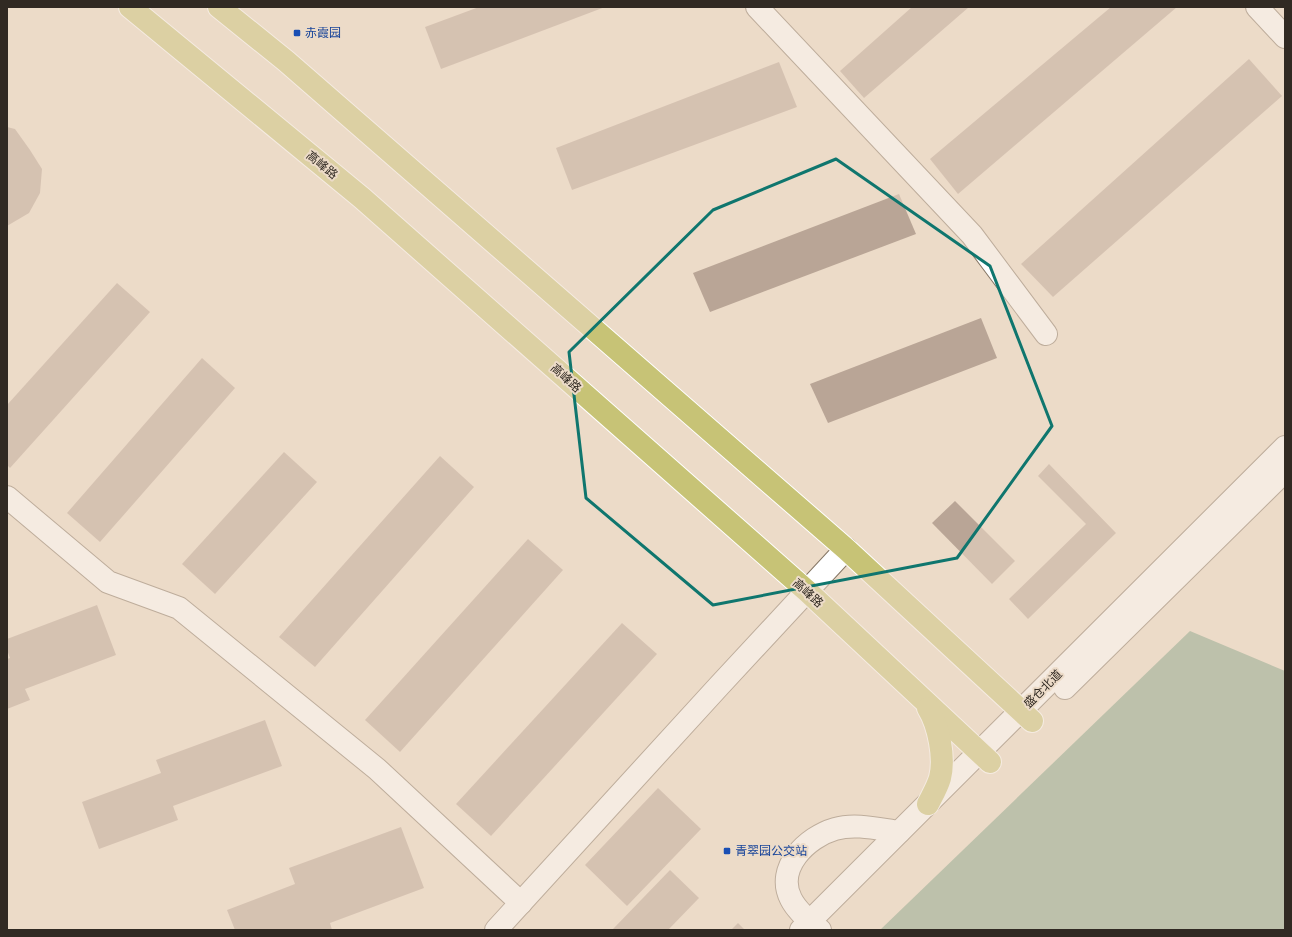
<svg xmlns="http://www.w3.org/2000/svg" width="1292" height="937" font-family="Manrope,'Noto Sans SC',sans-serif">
<rect width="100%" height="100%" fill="#ecdbc8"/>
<polygon fill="#83a387" points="1190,631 1285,671 1285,930 880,930"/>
<g fill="#b9a596">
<polygon points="479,7 605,7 441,69 425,27"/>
<polygon points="912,7 969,7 864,98 840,71"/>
<polygon points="1111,7 1177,7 958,194 930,159"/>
<polygon points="1249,59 1282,96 1053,297 1021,264"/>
<polygon points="779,62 797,107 572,190 556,148"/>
<polygon points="7,127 15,129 30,150 42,169 40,193 29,213 7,226"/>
<polygon points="899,194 916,234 710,312 693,273"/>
<polygon points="117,283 150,312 10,468 7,465 7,405"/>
<polygon points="981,318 997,358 828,423 810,384"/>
<polygon points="202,358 235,388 100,542 67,513"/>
<polygon points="284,452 317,482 215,594 182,564"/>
<polygon points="440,456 474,487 315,667 279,637"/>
<polygon points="1049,464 1116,533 1028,619 1009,599 1086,524 1038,476"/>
<polygon points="955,501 1015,561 992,584 932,523"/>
<polygon points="528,539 563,570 400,752 365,720"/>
<polygon points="97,605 116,655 25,689 30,700 7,709 7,659 10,658 7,650 7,639"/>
<polygon points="622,623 657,654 491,836 456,804"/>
<polygon points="265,720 282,766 173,806 178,820 99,849 82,802 161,773 156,760"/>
<polygon points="658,788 701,829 627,906 585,865"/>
<polygon points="401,827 424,888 330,923 332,930 235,930 227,910 295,884 289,868"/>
<polygon points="670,870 699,898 668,930 615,930 613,929"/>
<polygon points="738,923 745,930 731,930"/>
</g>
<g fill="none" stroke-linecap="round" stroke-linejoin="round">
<defs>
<g id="minor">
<polyline points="757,7 972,235 1046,334"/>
<polyline points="1257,7 1285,37"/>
<polyline points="7,497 108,582 179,608 377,769 521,903"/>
<polyline points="1065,688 1285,471"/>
<polyline points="496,930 718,687 846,549"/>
<polyline points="801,930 1285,447"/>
<path d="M820,930C810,922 797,911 791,899C775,868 807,837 835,829C855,823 878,829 899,832"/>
</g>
<g id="major">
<polyline points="130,7 362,198 807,591 990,762"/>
<polyline points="219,7 286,61 846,549 1032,721"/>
<path d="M928,708C939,726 945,758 940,778C937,788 932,796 928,804"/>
</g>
</defs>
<use href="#minor" stroke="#857665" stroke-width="24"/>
<use href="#major" stroke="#fff" stroke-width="24"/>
<use href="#minor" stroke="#fff" stroke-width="22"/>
<use href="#major" stroke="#c7c376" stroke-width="22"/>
</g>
<path d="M0 0H1292V937H0ZM836,159L990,266L1052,426L957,558L713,605L586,498L569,352L713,210Z" fill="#ecdbc8" fill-opacity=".55" fill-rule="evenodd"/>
<path fill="none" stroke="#0f766e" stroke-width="3" stroke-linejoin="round" d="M836,159L990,266L1052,426L957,558L713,605L586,498L569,352L713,210Z"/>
<g fill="#1a4fb4" stroke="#ecdbc8" stroke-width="1.5">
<rect x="293" y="29" width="8" height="8" rx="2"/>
<rect x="723" y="847" width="8" height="8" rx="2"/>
</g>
<g text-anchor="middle" stroke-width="4" stroke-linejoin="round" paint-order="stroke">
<g font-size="12" fill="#164399" stroke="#ecdbc8" text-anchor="start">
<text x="305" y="37">赤霞园</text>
<text x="735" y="855">青翠园公交站</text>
</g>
<g font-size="12" fill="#312a23" stroke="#ecdbc8">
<text transform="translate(322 165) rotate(39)" y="4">高峰路</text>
<text transform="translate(566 378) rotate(42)" y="4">高峰路</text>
<text transform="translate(808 593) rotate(42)" y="4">高峰路</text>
<text transform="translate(1043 689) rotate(-45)" y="4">盛仓北道</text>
</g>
</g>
<rect width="1292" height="937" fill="none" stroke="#312a23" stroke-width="16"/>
</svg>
